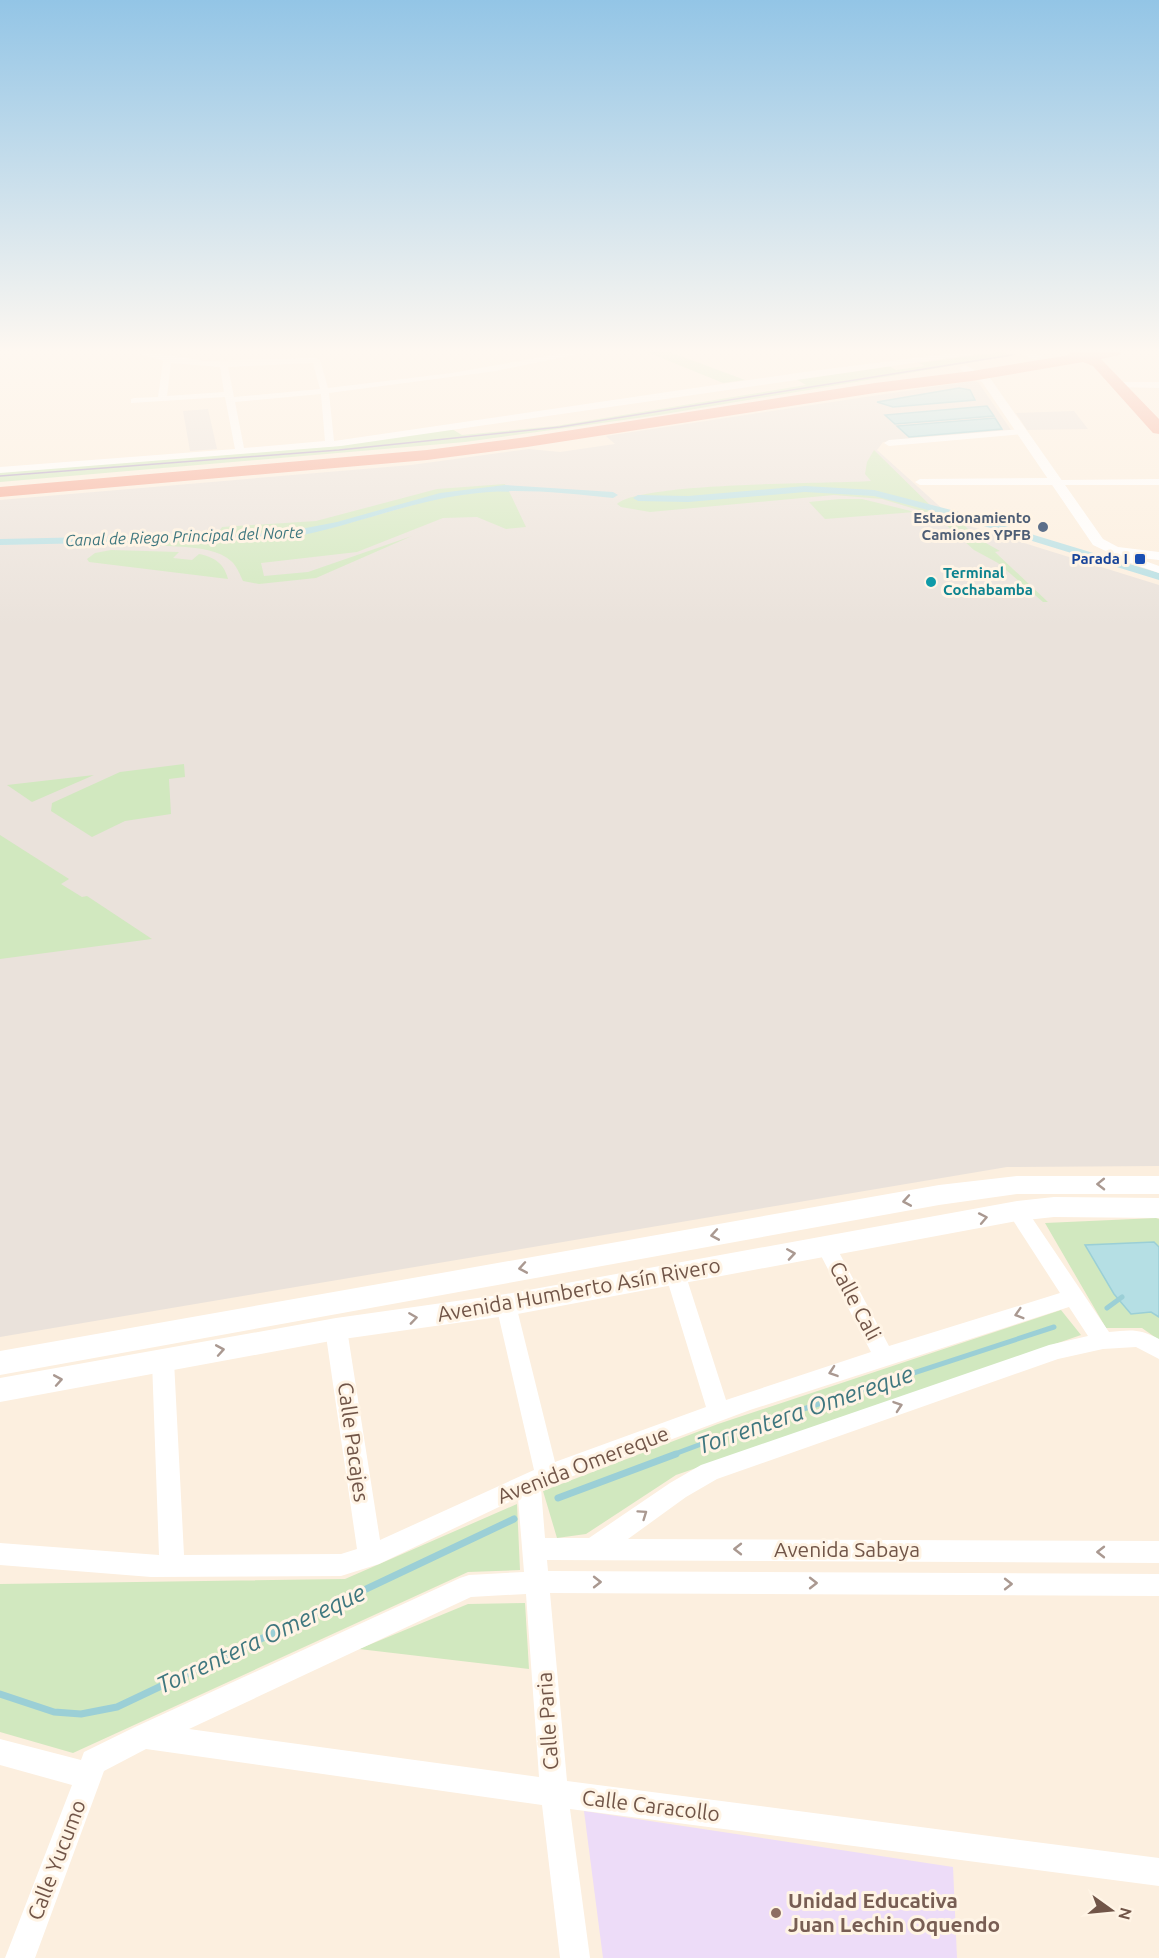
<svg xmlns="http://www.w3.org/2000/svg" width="1159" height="1958" font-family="Ubuntu,sans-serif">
<rect width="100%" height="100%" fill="#fcefdf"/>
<g fill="#eae2db">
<polygon points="972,381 978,382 1011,430 883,442 877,450 957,522 1159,585 1159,1166 1007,1167 0,1337 0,500 411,465 529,449 560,452 615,444 606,436"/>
<polygon points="208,409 217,449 190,451 183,411"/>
<polygon points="1074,411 1088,429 1027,430 1016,413"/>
</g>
<polygon fill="#eddcf8" points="584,1811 953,1867 957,1958 603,1958"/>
<g fill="#d1e8bf">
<polygon points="647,352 670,352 745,380 723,383"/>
<polygon points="1000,352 1016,355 659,415 465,442 0,482 0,472 336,446 452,429 462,435 556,426 806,385 796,379 889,366 896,370 925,366 919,363"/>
<path d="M874,450L934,509L939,511L951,522L962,523L977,538L1000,551L995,552L1048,602H1043L998,563L974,550L935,515L882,499L834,495L650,512L621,507L617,504C642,482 828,484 871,481L865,474L867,462Z"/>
<polygon points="505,484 506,487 452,492 430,497 311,530 283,535 216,536 222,527 316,521 437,489"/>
<path d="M508,489L526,527L506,529L477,517L443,518L357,552L261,563L264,576L308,572L412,536L316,578L259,584L243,581C240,575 237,566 231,561C210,540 146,550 115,541L283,538L331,528L441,497Z"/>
<polygon points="840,499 862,499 915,512 825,519 809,502"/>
<path d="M111,550L179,552L173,558L192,560L199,554C214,557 224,563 228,579L89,562L87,559L95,553Z"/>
<polygon points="184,764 185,777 169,779 171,814 125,821 92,837 51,811 52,803 120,772"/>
<polygon points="94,775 32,802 7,785"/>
<polygon points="0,835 69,879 61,884 82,897 87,896 152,939 0,959"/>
<polygon points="1156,1218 1159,1219 1159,1340 1142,1328 1106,1328 1045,1223"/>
<polygon points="1061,1310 1081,1335 676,1475 586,1534 557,1538 543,1491 718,1424"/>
<polygon points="517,1504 520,1570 468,1572 73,1753 0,1732 0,1584 345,1579"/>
<polygon points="525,1603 529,1669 359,1649 468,1604"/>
</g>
<g fill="#b5dfe4" stroke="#9bcfd6" stroke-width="1.5">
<polygon points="959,388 970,390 975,400 893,407 877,402"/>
<polygon points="987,406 994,416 895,424 885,415"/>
<polygon points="995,418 1002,429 909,437 897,426"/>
<polygon points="1154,1242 1159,1247 1159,1317 1151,1312 1131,1314 1114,1294 1085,1245"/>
</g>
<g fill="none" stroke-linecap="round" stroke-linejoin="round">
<g stroke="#9bcfd6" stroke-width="5">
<polyline points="1107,1308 1122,1297"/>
<polyline points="672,1455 736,1431 1054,1327"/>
</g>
<g stroke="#9bcfd6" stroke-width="7">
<polyline points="558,1498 676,1454"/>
<polyline points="0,1694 54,1712 81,1714 117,1707 514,1519"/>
</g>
<g fill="#b5dfe4" fill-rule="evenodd">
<path d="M505,485L613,492L618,495L613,498C563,493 512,487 462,495C400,504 342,530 280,539L0,545V539L280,533L337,522L440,493Z"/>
<polygon points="805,486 874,490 959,512 1159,573 1159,580 951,516 874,496 805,492 688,502 638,501 633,498 638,495 688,496"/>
</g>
<g fill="#fff" fill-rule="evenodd">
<path d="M135,352H149L204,361L316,358L320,360L328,388L452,373L570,352H588L496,371L329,393L334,441L804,372L962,352H989L341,446L0,473V467L235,449L225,397L131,403V399L134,398L158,397L163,361ZM171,363L220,367L224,392L167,396ZM313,363L320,389L234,397L228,367ZM321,394L325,441L244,448L235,402Z"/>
<polygon points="1120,382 1159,382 1159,388 1117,387 1117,383"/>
<polygon points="1021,429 1026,432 1024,434 889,446 884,443 889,440"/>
<polygon points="1055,478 1059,480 1159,479 1159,485 920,485 915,482 920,479"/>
<polygon points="1127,549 1131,550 1134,557 1159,566 1159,573 1125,561 1122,552"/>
<path d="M1017,1204L1024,1206L1109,1332C1130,1330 1139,1328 1159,1339V1359L1136,1347L1103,1349L1058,1359L717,1479L686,1497L628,1539L1159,1541V1563L547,1560L548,1571L1159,1574V1596L550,1593L567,1781L1159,1858V1886L570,1809L590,1958H560L542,1805L146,1749L104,1771L35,1958H5L72,1785L0,1765V1739L81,1760L84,1752L135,1727L460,1578L469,1575L524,1572L518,1498L379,1564L341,1576L151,1577L0,1565V1543L159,1555L152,1361L155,1355L163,1352L171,1355L174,1361L184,1555L341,1554L357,1549L325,1329L329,1323L336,1321L343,1323L347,1329L380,1540L534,1470L496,1305L499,1299L506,1297L513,1299L516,1305L555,1462L706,1407L665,1273L668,1267L675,1265L682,1267L685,1273L726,1400L871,1352L817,1248L820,1243L827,1240L834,1243L889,1346L1060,1293L1007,1211L1010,1206ZM1069,1307L1088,1336L1049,1345L701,1465L670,1483L589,1538H545L541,1488L750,1410ZM526,1594L539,1777L189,1729L471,1597Z"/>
</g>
<g fill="#fff" fill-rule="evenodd">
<polygon points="1018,352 1034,352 1041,357 1035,360"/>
<polygon points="965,365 990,378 1103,539 1118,547 1159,552 1159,560 1114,555 1093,545 982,382 961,370 959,368"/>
<polygon points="1017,1176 1159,1176 1159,1194 1017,1194 939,1205 0,1375 0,1351 939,1185"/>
<polygon points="1054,1197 1159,1198 1159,1218 1054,1217 1017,1221 506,1316 336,1340 0,1402 0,1378 336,1318 506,1294 1017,1201"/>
</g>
<polygon fill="#f6ab96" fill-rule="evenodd" points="1069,352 1122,352 1120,355 1101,359 1159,419 1159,434 1153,433 1093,366 1083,362 972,381 875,393 527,447 427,460 0,497 0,487 427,450 527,437 875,383 972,371 1070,355"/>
<polyline stroke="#b19fc4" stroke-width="1.5" points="0,476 339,450 560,427 1012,355"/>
</g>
<defs><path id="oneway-chevron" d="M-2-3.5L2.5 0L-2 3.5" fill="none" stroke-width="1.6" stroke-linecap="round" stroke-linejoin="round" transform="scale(1.5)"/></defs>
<g stroke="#aa9991">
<use href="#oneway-chevron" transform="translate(1101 1184) rotate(179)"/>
<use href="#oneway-chevron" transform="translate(907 1201) rotate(170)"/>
<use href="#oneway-chevron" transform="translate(983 1218) rotate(-11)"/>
<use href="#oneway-chevron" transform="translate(715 1235) rotate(170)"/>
<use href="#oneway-chevron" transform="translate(791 1254) rotate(-9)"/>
<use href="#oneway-chevron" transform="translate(523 1268) rotate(170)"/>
<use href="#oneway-chevron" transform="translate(1019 1314) rotate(163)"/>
<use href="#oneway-chevron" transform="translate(413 1318) rotate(-8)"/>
<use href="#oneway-chevron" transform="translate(220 1350) rotate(-10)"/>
<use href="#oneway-chevron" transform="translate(833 1372) rotate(161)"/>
<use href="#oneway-chevron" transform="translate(58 1380) rotate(-10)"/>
<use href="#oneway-chevron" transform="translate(898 1406) rotate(-19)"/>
<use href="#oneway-chevron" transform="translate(643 1514) rotate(-35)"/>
<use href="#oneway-chevron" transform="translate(738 1549) rotate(-180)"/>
<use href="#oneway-chevron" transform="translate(1101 1552) rotate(-180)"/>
<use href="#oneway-chevron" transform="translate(597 1582)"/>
<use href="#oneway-chevron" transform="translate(813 1583)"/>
<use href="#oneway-chevron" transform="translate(1008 1584)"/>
</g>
<linearGradient id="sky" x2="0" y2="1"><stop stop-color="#93c5e6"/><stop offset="0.56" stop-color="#fef8f1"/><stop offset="1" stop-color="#fef8f1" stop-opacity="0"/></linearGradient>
<rect width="1159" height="627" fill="url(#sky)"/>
<circle fill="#5c6f8a" stroke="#fff4e5" stroke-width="2" cx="1043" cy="527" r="6"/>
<rect fill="#1a4fb4" stroke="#fff4e5" stroke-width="2" x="1134" y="553" width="12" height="12" rx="3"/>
<circle fill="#0f9aa8" stroke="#fff4e5" stroke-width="2" cx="931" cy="582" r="6"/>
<circle fill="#8d6e63" stroke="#fff4e5" stroke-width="2" cx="776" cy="1913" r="6"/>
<g text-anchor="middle" stroke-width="6" stroke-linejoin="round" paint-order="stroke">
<g font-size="15" font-weight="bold" fill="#4e5e75" stroke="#fff4e5" text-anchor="end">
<text x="1031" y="523">Estacionamiento<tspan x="1031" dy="17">Camiones YPFB</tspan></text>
</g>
<g font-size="15" font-weight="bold" fill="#164399" stroke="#fff4e5" text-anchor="end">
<text x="1128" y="564">Parada I</text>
</g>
<g font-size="15" font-weight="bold" fill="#0d838f" stroke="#fff4e5" text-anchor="start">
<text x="943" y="578">Terminal<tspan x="943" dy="17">Cochabamba</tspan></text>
</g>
<g font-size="16" font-style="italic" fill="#3f777f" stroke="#fff4e5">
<text transform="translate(184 536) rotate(-2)" y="6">Canal de Riego Principal del Norte</text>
</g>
<g font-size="21" fill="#715548" stroke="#fff4e5">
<text transform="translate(579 1290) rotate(-10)" y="7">Avenida Humberto Asín Rivero</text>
<text transform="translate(855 1301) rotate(62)" y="7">Calle Cali</text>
<text transform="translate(353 1442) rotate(82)" y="7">Calle Pacajes</text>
<text transform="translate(583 1465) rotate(-21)" y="7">Avenida Omereque</text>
<text x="847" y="1557">Avenida Sabaya</text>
<text transform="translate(548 1721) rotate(-94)" y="7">Calle Paria</text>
<text transform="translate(651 1806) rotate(7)" y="7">Calle Caracollo</text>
<text transform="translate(57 1860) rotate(-69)" y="7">Calle Yucumo</text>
</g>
<g font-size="21" font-weight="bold" fill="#785e54" stroke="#fff4e5" text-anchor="start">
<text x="788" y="1908">Unidad Educativa<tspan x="788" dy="24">Juan Lechin Oquendo</tspan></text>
</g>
<g font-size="24" font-style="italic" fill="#3f777f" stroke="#fff4e5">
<text transform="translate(805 1410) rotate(-19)" y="8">Torrentera Omereque</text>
<text transform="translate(261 1639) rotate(-25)" y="8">Torrentera Omereque</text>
</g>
</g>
<g transform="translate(1111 1910) rotate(105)" stroke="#fff4e5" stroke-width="4.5" paint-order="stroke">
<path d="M0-4.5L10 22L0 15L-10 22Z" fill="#715548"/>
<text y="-9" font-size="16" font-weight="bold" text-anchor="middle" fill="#715548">N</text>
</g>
</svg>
